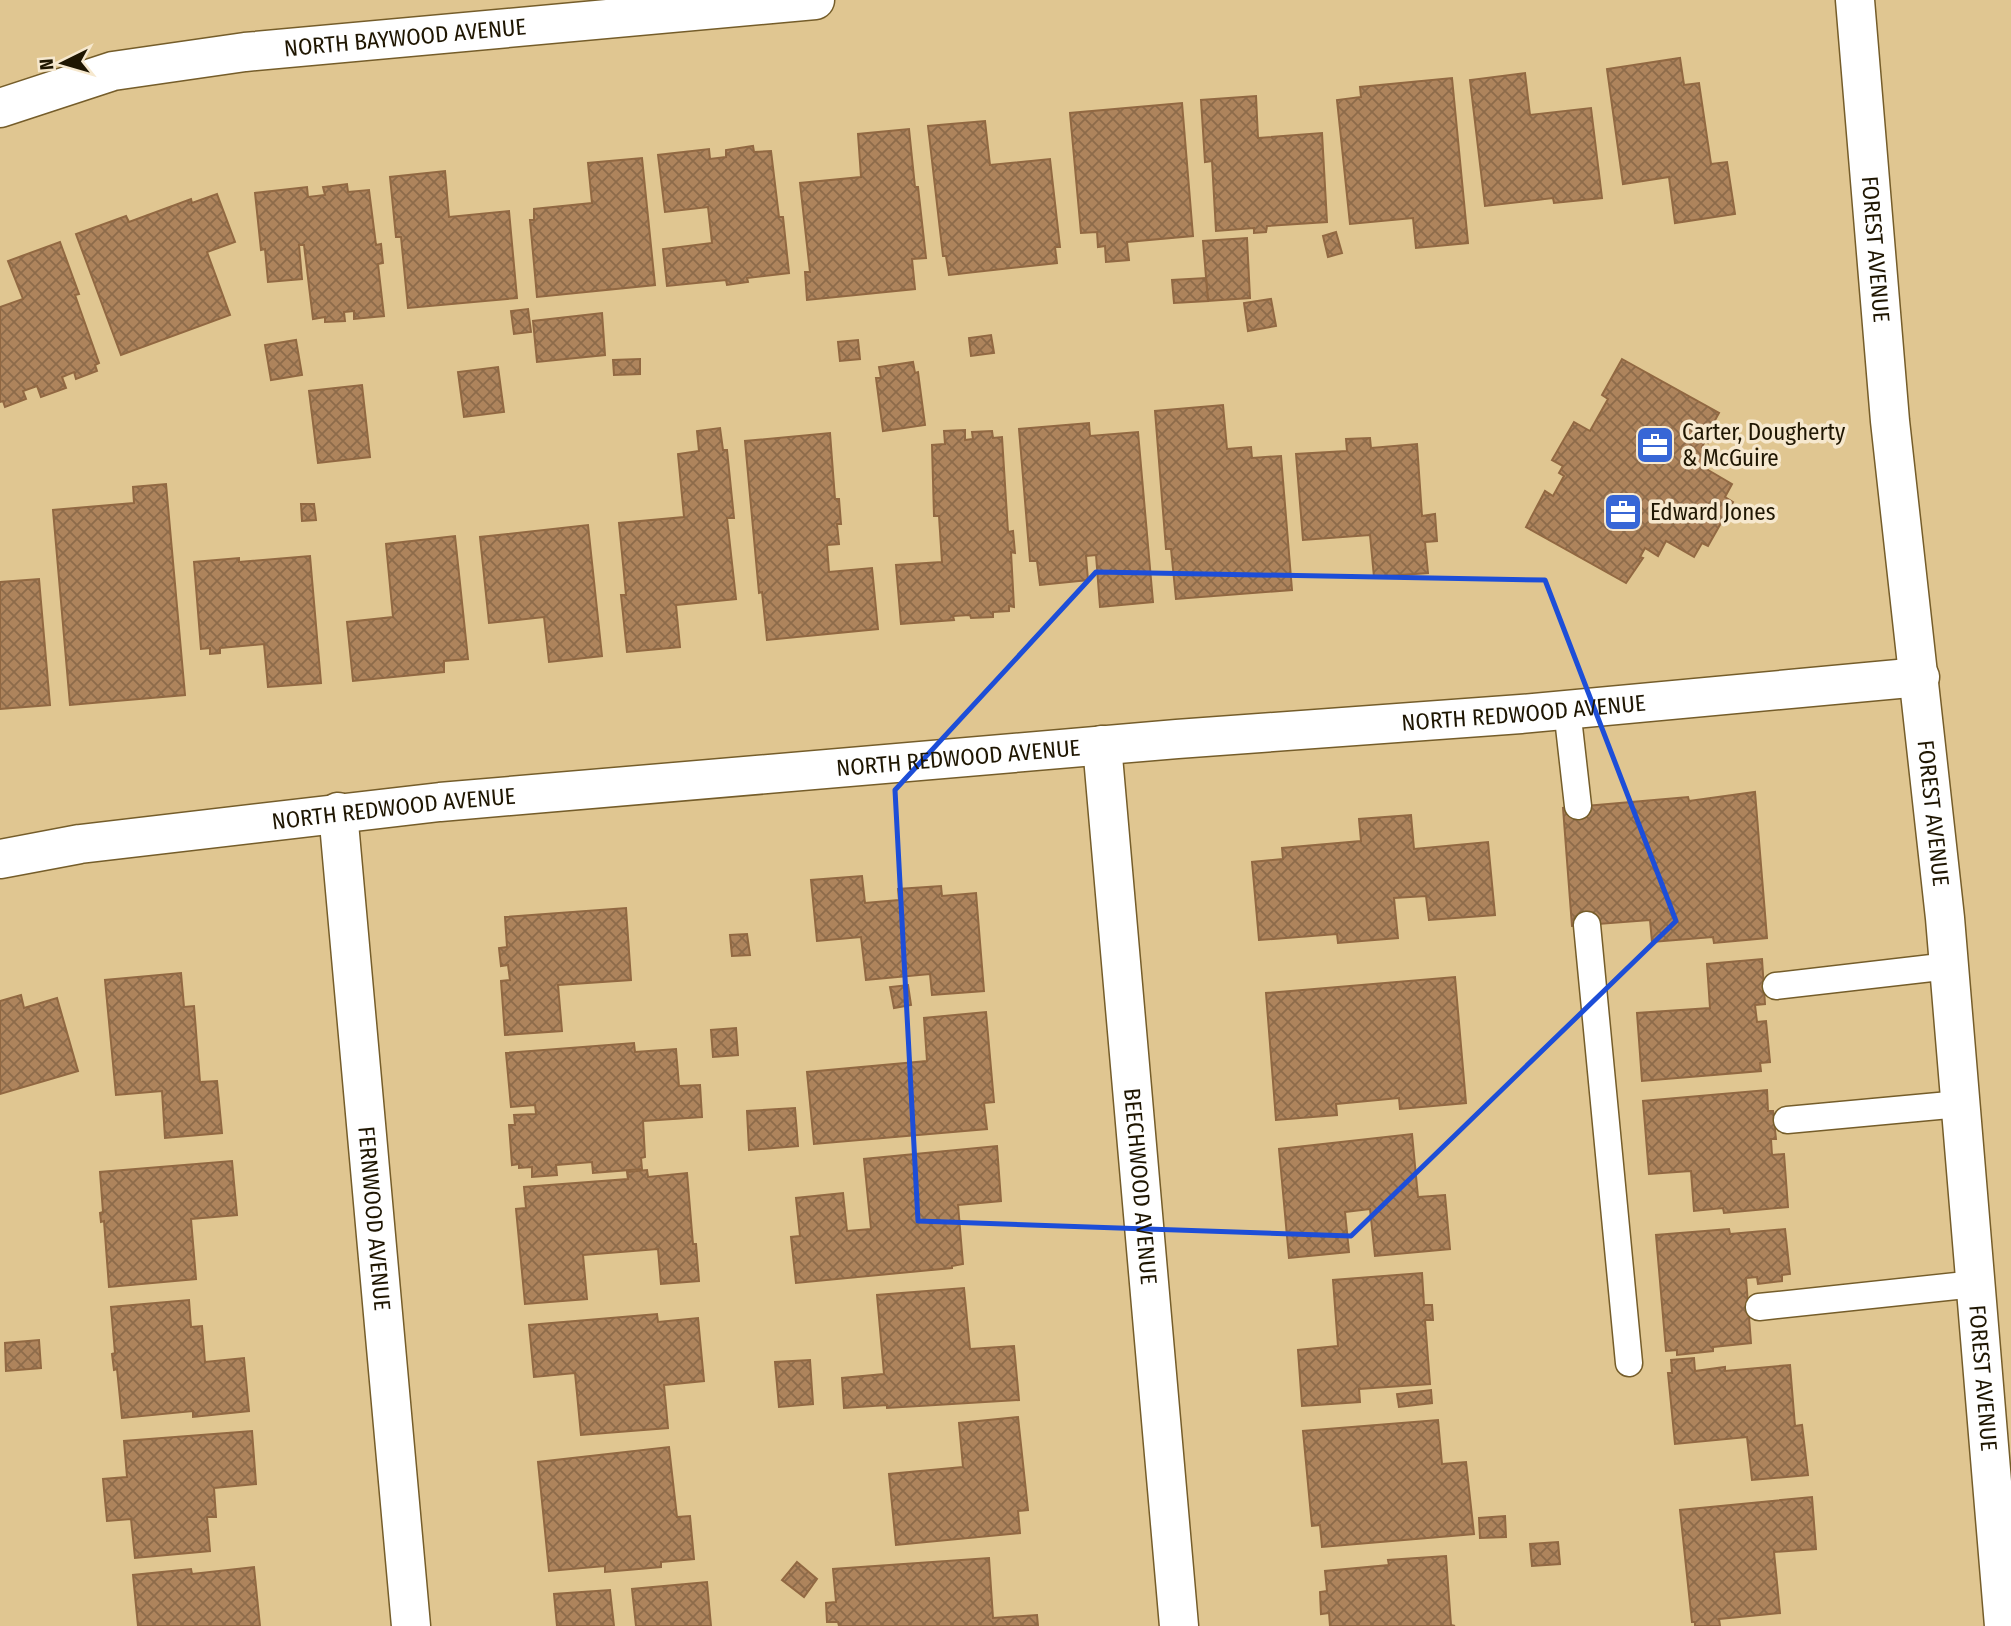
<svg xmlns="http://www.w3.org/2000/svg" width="2011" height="1626" font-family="'Fira Sans Condensed',sans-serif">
<defs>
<pattern id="building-cross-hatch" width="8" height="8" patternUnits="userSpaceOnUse" patternTransform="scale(1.75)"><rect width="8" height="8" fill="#ae845c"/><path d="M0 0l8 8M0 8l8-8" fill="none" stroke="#8d6b4a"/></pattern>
</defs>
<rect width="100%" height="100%" fill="#e0c691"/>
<g fill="url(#building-cross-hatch)" stroke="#916842" stroke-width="2">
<polygon points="1680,58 1684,85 1699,83 1711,164 1727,162 1735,214 1675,223 1669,177 1623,184 1607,69"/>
<polygon points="1525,73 1530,115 1591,108 1602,198 1554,203 1553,198 1485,206 1470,80"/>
<polygon points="1452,78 1468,243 1416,248 1413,218 1350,224 1337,100 1361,97 1360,87"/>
<polygon points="1256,96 1258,138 1322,133 1327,222 1267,226 1266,232 1254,233 1254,228 1216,231 1212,161 1205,162 1201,100"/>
<polygon points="1182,103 1193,236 1127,242 1129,260 1106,262 1105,246 1098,247 1097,232 1081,233 1070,113"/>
<polygon points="985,121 990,165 1050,159 1060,247 1055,247 1057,263 949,275 946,256 943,256 928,126"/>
<polygon points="909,129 915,187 918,187 926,258 912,259 915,289 807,300 805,272 810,272 800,183 861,177 858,134"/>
<polygon points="753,146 754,152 771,151 779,217 783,217 789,273 747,278 748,282 727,285 726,280 667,286 663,249 712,243 708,207 665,212 658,155 709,149 710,159 726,157 726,150"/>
<polygon points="642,158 655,285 537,297 530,220 534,220 534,209 592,203 588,163"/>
<polygon points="445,171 449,217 509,211 517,298 408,308 401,237 396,237 390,177"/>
<polygon points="347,184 348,192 369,190 376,245 381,244 383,263 378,264 384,316 354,319 354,311 344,312 345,321 325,322 325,317 313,319 304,245 299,245 302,279 268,282 265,249 261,250 255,193 307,187 308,197 325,195 323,187"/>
<polygon points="217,194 235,242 207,252 230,315 121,355 76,234 126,216 129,222 191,199 192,203"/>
<polygon points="1336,232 1342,253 1328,257 1323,236"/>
<polygon points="1247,238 1250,298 1208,301 1203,241"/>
<polygon points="60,242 79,294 75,295 99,363 95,365 97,371 76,379 74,372 62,377 66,388 41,397 37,386 23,391 26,399 5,407 3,401 0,402 0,307 23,299 8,261"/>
<polygon points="1206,278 1208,301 1174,303 1172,280"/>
<polygon points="1271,299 1276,326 1248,331 1244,303"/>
<polygon points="528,309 531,332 514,334 511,311"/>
<polygon points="602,313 605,355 537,362 533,321"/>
<polygon points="991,335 994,353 971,356 969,338"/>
<polygon points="296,340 302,375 271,380 265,345"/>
<polygon points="858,340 860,359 840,361 838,342"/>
<polygon points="640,359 640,374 614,375 613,360"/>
<polygon points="1622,359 1719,413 1714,422 1718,424 1708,443 1705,441 1702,447 1712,453 1703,467 1732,484 1725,497 1733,502 1708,546 1702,543 1694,557 1666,541 1658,556 1645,548 1640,557 1643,558 1626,583 1526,527 1545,491 1553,496 1564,476 1559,473 1563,466 1552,460 1574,422 1590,431 1608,399 1602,395"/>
<polygon points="913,362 915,373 918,372 925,425 883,431 876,378 881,378 879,367"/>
<polygon points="498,367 504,412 464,417 458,372"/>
<polygon points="362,385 370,457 318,463 309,391"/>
<polygon points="1223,405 1227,449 1251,447 1252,458 1281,456 1292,590 1176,599 1171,549 1166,549 1155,411"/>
<polygon points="1089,423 1090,436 1138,432 1153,602 1100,607 1096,555 1086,556 1088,580 1040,585 1037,561 1030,561 1019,429"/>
<polygon points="720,428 723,450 727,450 734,518 727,518 736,599 676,605 680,647 627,652 621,595 626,595 619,523 684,517 678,454 699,451 697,431"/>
<polygon points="965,430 965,440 973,439 972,432 992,431 993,438 1002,437 1008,532 1013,531 1015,553 1011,552 1014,607 1009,606 1009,611 993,612 993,617 971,618 970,615 953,616 954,620 901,624 896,565 942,562 939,516 934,516 932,445 945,444 944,431"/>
<polygon points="830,433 835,499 839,499 841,524 837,524 839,544 827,545 829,572 872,568 878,629 767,640 762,592 759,593 745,441"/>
<polygon points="1370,438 1371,448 1417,444 1422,516 1435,514 1437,541 1425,542 1428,573 1374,577 1370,535 1303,540 1296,454 1347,451 1346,439"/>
<polygon points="166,484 185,695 70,705 53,510 134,503 133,487"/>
<polygon points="301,504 314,504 316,520 302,521"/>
<polygon points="588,525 602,656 549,662 544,617 489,623 480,537"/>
<polygon points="455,536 468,659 444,661 444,672 353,681 347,622 393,617 386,544"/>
<polygon points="310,556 321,683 268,687 264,644 220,648 220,653 210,654 210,648 201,649 194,562 239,558 239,562"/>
<polygon points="39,579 50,705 0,709 0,582"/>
<polygon points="1755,792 1767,938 1714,943 1713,937 1652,942 1650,920 1572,926 1563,808 1688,797 1689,801"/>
<polygon points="1411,815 1414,849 1488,842 1495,915 1429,920 1426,896 1394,898 1398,938 1338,943 1337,934 1259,940 1252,862 1283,859 1282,848 1361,841 1359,819"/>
<polygon points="862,876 865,903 899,900 898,889 941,886 942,896 976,893 984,991 932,995 930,974 866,980 861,937 817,941 811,880"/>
<polygon points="626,908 631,980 558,985 562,1031 505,1035 501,981 510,980 508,965 501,966 499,948 507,947 505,917"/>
<polygon points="747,934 750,955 732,956 730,935"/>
<polygon points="1762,959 1765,1004 1755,1005 1757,1022 1766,1021 1770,1062 1760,1063 1761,1071 1642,1081 1637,1013 1710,1008 1707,964"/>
<polygon points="181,973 184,1007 194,1006 200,1082 217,1081 222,1133 165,1138 162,1091 116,1095 105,980"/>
<polygon points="1455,977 1466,1103 1400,1109 1399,1098 1336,1104 1337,1115 1276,1120 1266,993"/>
<polygon points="908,985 911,1005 894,1008 890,987"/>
<polygon points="21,995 24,1008 57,998 78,1071 0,1094 0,1001"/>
<polygon points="986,1012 994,1102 984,1103 987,1129 814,1144 807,1072 927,1061 924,1018"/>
<polygon points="736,1028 738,1055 713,1057 711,1030"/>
<polygon points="634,1043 635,1052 676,1049 679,1086 700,1085 702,1117 643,1121 645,1157 641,1158 642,1169 593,1173 592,1162 556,1165 557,1175 532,1177 532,1167 519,1168 519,1164 512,1165 509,1125 515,1125 514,1115 536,1114 535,1105 511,1107 506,1053"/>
<polygon points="1767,1090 1768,1111 1773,1111 1776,1139 1771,1139 1772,1155 1784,1154 1788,1207 1724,1213 1723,1208 1694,1211 1691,1171 1649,1174 1643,1101"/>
<polygon points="795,1108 798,1146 749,1150 747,1111"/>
<polygon points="1412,1134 1418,1197 1445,1195 1450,1249 1375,1256 1370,1209 1345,1212 1349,1252 1289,1258 1279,1149"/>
<polygon points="997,1146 1001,1201 958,1205 963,1264 952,1266 952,1268 796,1283 791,1237 800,1236 796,1198 843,1193 847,1231 871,1229 864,1159"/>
<polygon points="232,1161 237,1215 191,1219 196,1279 109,1287 104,1221 101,1222 100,1213 103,1212 100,1172"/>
<polygon points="647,1170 648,1177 687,1173 693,1244 696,1244 699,1281 661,1284 658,1249 583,1255 587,1299 525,1304 516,1209 526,1208 524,1187 628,1179 627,1172"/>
<polygon points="1729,1229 1730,1234 1785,1229 1790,1274 1782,1275 1782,1281 1758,1284 1757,1277 1746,1278 1751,1343 1713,1347 1713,1351 1677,1355 1677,1350 1666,1351 1656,1235"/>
<polygon points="1422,1273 1424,1305 1432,1305 1433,1320 1425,1320 1430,1384 1359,1389 1360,1402 1302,1406 1298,1350 1338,1346 1333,1280"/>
<polygon points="964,1288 970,1349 1014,1346 1019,1400 887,1408 887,1405 844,1408 842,1378 884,1374 877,1295"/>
<polygon points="189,1300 191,1327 202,1326 205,1362 244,1358 249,1411 193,1417 193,1411 122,1418 117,1369 114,1370 112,1354 115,1353 111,1307"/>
<polygon points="657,1314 658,1322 698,1318 704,1381 664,1385 668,1428 581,1435 575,1373 534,1377 529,1325"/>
<polygon points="39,1340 41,1368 6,1371 5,1343"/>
<polygon points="1694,1358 1695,1371 1725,1367 1725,1371 1790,1365 1795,1426 1802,1425 1808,1475 1752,1480 1747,1437 1675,1444 1668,1373 1672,1373 1671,1360"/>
<polygon points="810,1360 813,1404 779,1407 775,1362"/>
<polygon points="1431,1390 1432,1403 1399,1407 1397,1394"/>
<polygon points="1018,1417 1028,1510 1018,1511 1020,1533 896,1545 889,1474 963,1467 959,1423"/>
<polygon points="1438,1420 1442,1464 1466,1462 1474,1534 1322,1547 1320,1525 1312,1526 1303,1431"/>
<polygon points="252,1431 256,1484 214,1488 216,1517 207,1517 210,1551 135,1558 131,1519 107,1521 103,1479 127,1477 124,1441"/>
<polygon points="669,1447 677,1517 690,1516 694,1559 661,1562 661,1567 605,1572 605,1566 549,1571 538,1462"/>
<polygon points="1812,1497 1816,1549 1774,1552 1780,1613 1719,1619 1720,1626 1695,1626 1695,1622 1692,1622 1680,1510"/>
<polygon points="1505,1516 1506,1537 1480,1538 1479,1518"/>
<polygon points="1558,1542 1560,1564 1532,1566 1530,1544"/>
<polygon points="1446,1556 1451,1625 1455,1626 1330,1626 1329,1613 1321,1614 1320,1592 1327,1591 1325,1571 1389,1565 1388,1560"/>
<polygon points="989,1558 993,1618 1037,1615 1038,1626 839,1626 838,1622 827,1622 826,1603 836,1602 833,1569"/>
<polygon points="797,1562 817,1579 804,1597 782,1580"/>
<polygon points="254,1567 260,1626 138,1626 133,1575 191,1569 192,1574"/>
<polygon points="707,1582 711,1626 636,1626 632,1589"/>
<polygon points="610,1590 614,1626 557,1626 554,1594"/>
</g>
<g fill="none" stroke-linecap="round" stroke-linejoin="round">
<defs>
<g id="service">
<polyline points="1567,709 1578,806"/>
<polyline points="1587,925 1629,1363"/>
<polyline points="1776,986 1949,966"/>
<polyline points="1787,1120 1960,1104"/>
<polyline points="1759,1307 1975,1284"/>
</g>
<g id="minor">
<path id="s1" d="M0,108L113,71L245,52L815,0"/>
<path id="s2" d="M1102,745L1179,1626"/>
<path id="s3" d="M338,812L411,1626"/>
<path id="s4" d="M0,859L80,844L440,802L1177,739L1521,714L1920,677"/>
</g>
<g id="secondary">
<path id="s5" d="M1855,0L1890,421L1945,918L2004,1626"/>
</g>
</defs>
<use href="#service" stroke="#755d2a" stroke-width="29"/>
<use href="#minor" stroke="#755d2a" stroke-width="41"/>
<use href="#secondary" stroke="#755d2a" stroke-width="41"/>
<use href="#service" stroke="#fff" stroke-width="26"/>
<use href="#minor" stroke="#fff" stroke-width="38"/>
<use href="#secondary" stroke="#fff" stroke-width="38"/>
</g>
<path fill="none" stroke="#1d4ed8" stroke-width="5" stroke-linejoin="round" d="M1096,572L1545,580L1676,921L1351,1236L918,1221L895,790Z"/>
<defs>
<symbol id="office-square" viewBox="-11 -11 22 22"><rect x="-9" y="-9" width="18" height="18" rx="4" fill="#3766d6" stroke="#f6e8ce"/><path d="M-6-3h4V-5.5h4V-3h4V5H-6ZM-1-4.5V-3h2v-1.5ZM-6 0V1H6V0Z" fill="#fff"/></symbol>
</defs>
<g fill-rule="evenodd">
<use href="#office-square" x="1633" y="423" width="44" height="44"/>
<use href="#office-square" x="1601" y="490" width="44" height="44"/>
</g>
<g text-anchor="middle" stroke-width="7" stroke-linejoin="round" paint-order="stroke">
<g font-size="23" fill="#1f1602" stroke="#f6e8ce">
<text dy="8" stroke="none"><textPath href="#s1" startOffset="413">NORTH BAYWOOD AVENUE</textPath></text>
<text dy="8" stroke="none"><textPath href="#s5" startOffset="250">FOREST AVENUE</textPath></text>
<text dy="8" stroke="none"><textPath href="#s4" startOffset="1531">NORTH REDWOOD AVENUE</textPath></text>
<text dy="8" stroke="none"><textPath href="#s4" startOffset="964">NORTH REDWOOD AVENUE</textPath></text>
<text dy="8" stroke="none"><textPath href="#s4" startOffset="397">NORTH REDWOOD AVENUE</textPath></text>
<text dy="8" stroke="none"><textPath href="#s5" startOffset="817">FOREST AVENUE</textPath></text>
<text dy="8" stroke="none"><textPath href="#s2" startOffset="443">BEECHWOOD AVENUE</textPath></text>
<text dy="8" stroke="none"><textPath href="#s3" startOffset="408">FERNWOOD AVENUE</textPath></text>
<text dy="8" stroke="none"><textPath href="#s5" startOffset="1384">FOREST AVENUE</textPath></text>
</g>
<g font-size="23" fill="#1f1602" stroke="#f6e8ce" text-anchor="start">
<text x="1682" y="440">Carter, Dougherty<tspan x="1682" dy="26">&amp; McGuire</tspan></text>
<text x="1650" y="520">Edward Jones</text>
</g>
</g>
<g transform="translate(63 63) rotate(265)" stroke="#f6e8ce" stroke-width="5" paint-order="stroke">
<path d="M0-5L12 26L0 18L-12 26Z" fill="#1f1602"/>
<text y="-10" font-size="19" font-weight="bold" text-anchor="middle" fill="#1f1602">N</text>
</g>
</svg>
